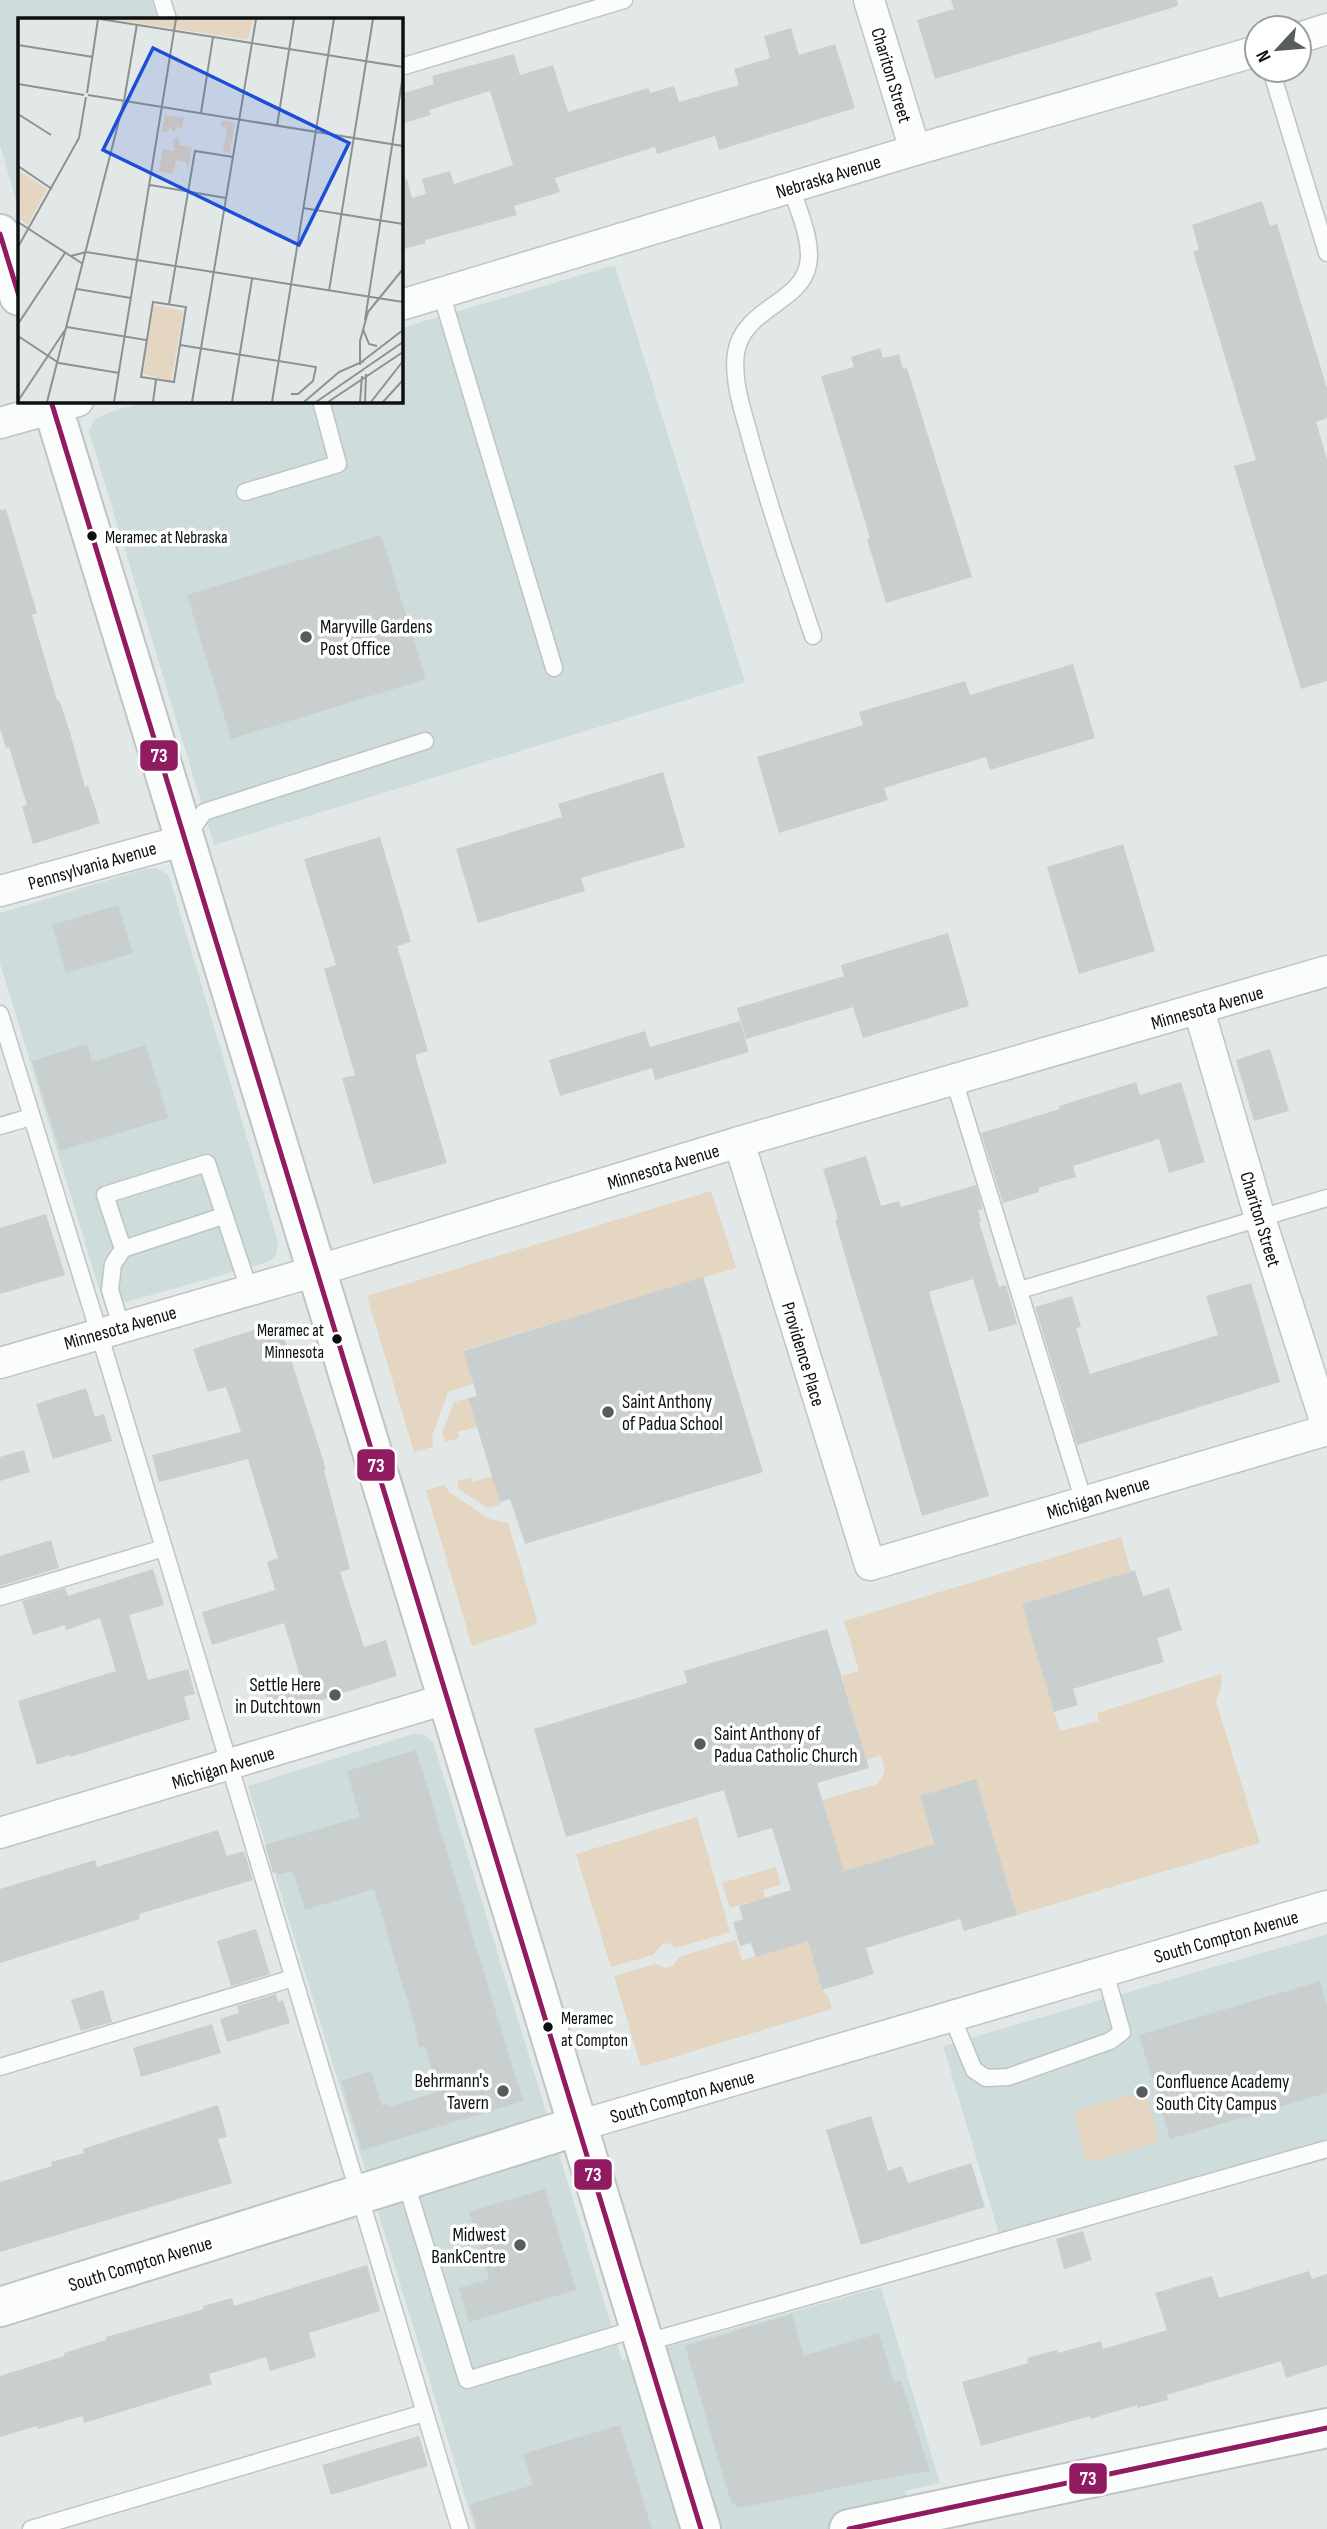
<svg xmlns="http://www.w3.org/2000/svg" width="1327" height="2529" font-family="'Sofia Sans Condensed',sans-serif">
<rect width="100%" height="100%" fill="#e2e8e8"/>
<g fill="#cedcdc">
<polygon points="0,0 151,0 157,19 19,19 19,211 0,145"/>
<polygon points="615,265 745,682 214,845 89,431 95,419 110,412 148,401 401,401 401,328"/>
<polygon points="157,868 169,876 278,1242 276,1255 268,1262 105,1308 0,963 0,913 145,869"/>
<polygon points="413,1734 425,1735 433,1742 622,2360 881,2287 940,2483 905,2491 919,2529 475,2529 248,1786"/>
<polygon points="1327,1934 1327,2139 999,2234 943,2046"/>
</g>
<g fill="#e4d6c1">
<polygon points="711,1191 736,1268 464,1350 473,1384 448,1392 432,1436 433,1447 414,1452 367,1296"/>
<polygon points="468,1398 477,1427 458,1432 459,1438 445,1442 442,1433 454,1402"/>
<polygon points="492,1476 500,1502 499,1505 487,1508 459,1489 457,1481 471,1477 473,1482"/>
<polygon points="445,1485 448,1491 489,1519 508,1523 535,1613 537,1621 533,1626 472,1646 426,1490"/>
<polygon points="1121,1537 1131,1571 1022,1604 1060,1731 1099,1721 1097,1713 1221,1674 1222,1681 1216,1702 1260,1843 1017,1915 976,1780 920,1797 934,1844 844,1871 803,1806 877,1784 885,1772 881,1755 866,1760 842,1676 859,1671 844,1621"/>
<polygon points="697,1817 730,1932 676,1948 668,1943 662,1944 653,1955 611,1967 576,1854"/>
<polygon points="776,1867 781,1884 763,1890 765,1898 730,1908 722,1883"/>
<polygon points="736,1940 742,1960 808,1941 822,1990 828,1996 832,2009 641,2067 614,1976 655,1964 666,1968 673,1966 679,1957"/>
<polygon points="1145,2091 1160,2141 1087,2163 1073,2112"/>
</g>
<g fill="#c9cece">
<polygon points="951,0 1177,0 1178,6 935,79 917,20 954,9"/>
<polygon points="791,28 799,55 835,44 855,108 719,150 715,136 657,154 655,147 555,178 560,192 514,206 517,215 425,240 426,243 401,250 401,180 407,179 412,198 426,194 422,179 450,171 454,184 513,165 490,91 429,110 431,115 401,124 401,94 434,84 432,76 514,54 520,75 553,65 568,112 648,88 650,93 674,86 679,102 739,85 734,69 770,58 764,36"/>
<polygon points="1262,201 1270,226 1277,224 1327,388 1327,418 1316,422 1327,459 1327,681 1301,689 1234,466 1256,460 1193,251 1199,250 1192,225"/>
<polygon points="880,348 883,358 899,354 903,369 907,368 972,577 886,603 867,539 870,538 821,376 854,367 851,357"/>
<polygon points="6,509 37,613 32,615 57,700 59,700 69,729 85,787 88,786 100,823 33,844 22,806 27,805 9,747 6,748 0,729 0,510"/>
<polygon points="381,535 426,679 231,739 187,595"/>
<polygon points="1073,664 1095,738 990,770 986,757 884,788 888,800 779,833 757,757 863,725 859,712 965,681 970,695"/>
<polygon points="663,772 685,847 581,878 585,891 478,923 456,849 562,817 558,804"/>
<polygon points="380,837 411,942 397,946 428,1051 415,1055 447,1163 373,1184 342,1078 355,1075 324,969 336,965 304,859"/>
<polygon points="1123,844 1155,951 1079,974 1047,867"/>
<polygon points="118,905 133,953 66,973 52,925"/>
<polygon points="948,933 969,1006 863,1038 853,1007 746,1039 737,1008 844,976 841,965"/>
<polygon points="740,1021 749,1052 655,1080 652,1068 560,1096 549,1060 645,1031 650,1047"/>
<polygon points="87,1044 92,1062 146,1045 168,1118 60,1151 32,1061"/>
<polygon points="1270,1049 1289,1111 1254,1121 1236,1060"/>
<polygon points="1136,1082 1140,1095 1181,1082 1205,1162 1169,1173 1159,1139 1073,1166 1076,1177 1038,1188 1039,1192 1003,1203 981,1133 1060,1109 1059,1106"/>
<polygon points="866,1156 881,1206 899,1201 901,1207 976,1185 983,1209 978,1210 981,1221 979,1222 999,1287 1006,1285 1017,1324 989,1332 973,1279 929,1292 989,1496 922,1516 848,1266 835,1220 838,1219 823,1169"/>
<polygon points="46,1214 65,1275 0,1294 0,1228"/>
<polygon points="703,1277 763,1472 525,1544 510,1499 500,1502 468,1398 477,1396 463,1351"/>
<polygon points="1251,1283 1280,1382 1077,1445 1035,1307 1072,1296 1081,1327 1076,1328 1090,1374 1218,1335 1206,1296"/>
<polygon points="279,1322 326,1469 324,1470 350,1569 340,1572 364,1647 386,1640 397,1676 273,1715 263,1687 300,1676 284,1623 212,1645 202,1612 275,1590 267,1562 278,1558 248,1459 159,1482 152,1455 241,1432 226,1387 208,1392 193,1349"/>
<polygon points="86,1388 95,1417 104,1414 112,1441 53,1459 36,1404"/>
<polygon points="24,1450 30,1472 0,1481 0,1457"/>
<polygon points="51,1540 59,1568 0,1586 0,1556"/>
<polygon points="153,1569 164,1605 129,1615 148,1680 188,1669 195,1694 184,1697 190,1719 70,1757 70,1755 37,1765 18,1701 116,1671 100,1618 66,1630 65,1625 33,1635 22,1601 65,1588 68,1596"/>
<polygon points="1135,1570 1143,1596 1169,1588 1182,1630 1157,1638 1164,1662 1073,1689 1078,1705 1054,1712 1022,1604"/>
<polygon points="827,1629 869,1768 817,1783 844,1871 934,1844 920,1796 976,1779 1017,1915 964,1931 960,1919 866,1948 874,1974 822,1990 808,1941 756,1957 751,1943 740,1946 733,1922 743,1919 739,1906 791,1890 772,1828 738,1838 724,1790 566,1837 534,1729 687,1683 684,1671"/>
<polygon points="416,1750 523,2101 362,2150 341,2081 371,2071 382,2106 387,2104 388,2107 438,2092 425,2046 419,2047 414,2023 374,1889 305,1910 293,1871 278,1875 277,1872 273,1873 265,1845 360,1817 347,1771"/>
<polygon points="218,1830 227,1856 244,1851 253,1880 139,1914 140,1919 0,1963 0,1889 95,1860 97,1867"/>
<polygon points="256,1929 270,1974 231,1986 217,1941"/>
<polygon points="1320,1981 1327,2006 1327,2093 1170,2139 1139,2035"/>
<polygon points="103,1990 112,2022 81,2031 71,2000"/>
<polygon points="276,1994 278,2002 283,2000 290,2023 227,2042 220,2019 239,2013 237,2006"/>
<polygon points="212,2024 221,2053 141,2077 133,2048"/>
<polygon points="218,2105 227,2137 218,2139 232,2183 0,2252 0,2182 52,2166 51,2162 84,2153 83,2149"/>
<polygon points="871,2116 888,2171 902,2166 908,2183 971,2163 985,2207 861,2245 826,2130"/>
<polygon points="545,2189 576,2290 469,2322 459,2288 489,2279 469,2212"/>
<polygon points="1083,2231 1092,2260 1064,2269 1056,2239"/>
<polygon points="367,2265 380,2311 309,2333 316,2357 270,2371 266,2357 209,2374 212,2384 84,2423 82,2416 38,2429 37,2426 0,2437 0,2376 64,2356 64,2353 106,2340 106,2337 204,2309 203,2306 232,2298 234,2306"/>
<polygon points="1309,2271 1312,2279 1327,2274 1327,2365 1286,2378 1281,2361 1167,2395 1168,2400 1137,2408 1137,2405 1090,2419 1090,2416 981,2446 962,2382 1028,2363 1027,2358 1057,2350 1058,2353 1101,2341 1103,2349 1167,2330 1155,2293 1212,2276 1219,2298"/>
<polygon points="792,2314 804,2356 879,2333 894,2383 901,2381 930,2471 875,2480 740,2508 731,2502 685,2346"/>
<polygon points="620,2425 652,2529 477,2529 470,2504 533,2485 523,2454"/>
<polygon points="419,2436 428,2466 331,2495 322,2465"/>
</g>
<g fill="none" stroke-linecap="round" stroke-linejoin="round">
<defs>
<g id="service">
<polyline points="162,0 168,19"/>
<polyline points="401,67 624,0"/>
<polyline points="1271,70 1327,253"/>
<path d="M791,187C798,210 813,241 808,265C801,303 743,308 736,353C732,381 743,411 750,437C768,504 791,570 813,636"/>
<polyline points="441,293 554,668"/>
<polyline points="245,492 338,464 321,401"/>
<polyline points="188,835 204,812 425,741"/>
<polyline points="0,1014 99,1333 460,2529"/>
<polyline points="954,1080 1084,1502"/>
<polyline points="0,1126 31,1117"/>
<polyline points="123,1249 105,1195 207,1163 249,1289"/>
<polyline points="1020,1290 1327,1198"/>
<polyline points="121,1326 110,1290 113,1264 123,1249 223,1216"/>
<polyline points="0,1597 164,1548"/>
<polyline points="952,2017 974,2070 986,2078 1008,2077 1110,2041 1122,2032 1105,1972"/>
<polyline points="0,2067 293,1978"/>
<polyline points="405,2180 467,2380 639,2328"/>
<polyline points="644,2343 1327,2149"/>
<polyline points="31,2529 424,2413"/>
</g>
<g id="minor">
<polyline points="869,0 915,150"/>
<polyline points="1299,38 1327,29"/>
<polyline points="401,305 915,150 1257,51"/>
<polyline points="0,423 78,401"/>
<polyline points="0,891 185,840"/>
<polyline points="1199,1010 1260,1218 1327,1427"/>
<polyline points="739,1142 870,1565 1327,1430"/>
<polyline points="0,1363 316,1271 739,1142 1327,971"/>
<polyline points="0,1833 446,1699"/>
<polyline points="578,2126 1327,1906"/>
</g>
<g id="tertiary">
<polyline points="0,234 19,296"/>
<polyline points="51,401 701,2529"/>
<polyline points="0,2307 578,2126"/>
<polyline points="849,2529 1327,2428"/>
</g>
</defs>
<use href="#service" stroke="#bfc4c4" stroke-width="19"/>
<use href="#minor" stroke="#bfc4c4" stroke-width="33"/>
<use href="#tertiary" stroke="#bfc4c4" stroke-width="42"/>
<use href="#service" stroke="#fbfcfc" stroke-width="16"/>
<use href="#minor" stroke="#fbfcfc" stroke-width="30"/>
<use href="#tertiary" stroke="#fbfcfc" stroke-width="38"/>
<defs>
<g id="bus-1">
<polyline points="0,234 19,296"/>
<polyline points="51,401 701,2529"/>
<polyline points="849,2529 1327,2428"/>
</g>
</defs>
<use href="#bus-1" stroke="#fff" stroke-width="10"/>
<use href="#bus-1" stroke="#901b61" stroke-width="5"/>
</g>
<g fill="#0c1010" stroke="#fff" stroke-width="2.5">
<circle cx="92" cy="536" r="6"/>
<circle cx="337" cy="1339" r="6"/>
<circle cx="548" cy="2027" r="6"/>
</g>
<g fill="#575c5c" stroke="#fff" stroke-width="2.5">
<circle cx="306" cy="637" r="7"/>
<circle cx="608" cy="1412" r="7"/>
<circle cx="335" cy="1695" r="7"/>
<circle cx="700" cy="1744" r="7"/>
<circle cx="503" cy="2091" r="7"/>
<circle cx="1142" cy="2092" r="7"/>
<circle cx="520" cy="2245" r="7"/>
</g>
<g text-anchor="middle" stroke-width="7" stroke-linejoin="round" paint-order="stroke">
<g font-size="17" fill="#0c1010" stroke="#fff" text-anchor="start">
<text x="105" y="543">Meramec at Nebraska</text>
<text x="324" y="1336" text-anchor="end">Meramec at<tspan x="324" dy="22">Minnesota</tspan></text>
<text x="561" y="2024">Meramec<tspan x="561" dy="22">at Compton</tspan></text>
</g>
<g font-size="19" fill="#0c1010" stroke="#fff">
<text transform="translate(892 75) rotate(73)" y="7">Chariton Street</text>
<text transform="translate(828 176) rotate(-17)" y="7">Nebraska Avenue</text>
<text transform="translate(92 865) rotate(-16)" y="7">Pennsylvania Avenue</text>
<text transform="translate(1207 1007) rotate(-16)" y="7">Minnesota Avenue</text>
<text transform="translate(663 1166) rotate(-17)" y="7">Minnesota Avenue</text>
<text transform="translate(1261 1219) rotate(73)" y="7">Chariton Street</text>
<text transform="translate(120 1327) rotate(-16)" y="7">Minnesota Avenue</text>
<text transform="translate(804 1354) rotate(73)" y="7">Providence Place</text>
<text transform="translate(1098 1497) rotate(-17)" y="7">Michigan Avenue</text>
<text transform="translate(223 1767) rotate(-17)" y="7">Michigan Avenue</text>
<text transform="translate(1226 1936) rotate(-16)" y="7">South Compton Avenue</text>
<text transform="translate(682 2096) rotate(-16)" y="7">South Compton Avenue</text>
<text transform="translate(140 2263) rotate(-17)" y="7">South Compton Avenue</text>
</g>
<g font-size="19" fill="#0c1010" stroke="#fff" text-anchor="start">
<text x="320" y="633">Maryville Gardens<tspan x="320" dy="22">Post Office</tspan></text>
<text x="622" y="1408">Saint Anthony<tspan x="622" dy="22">of Padua School</tspan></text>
<text x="321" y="1691" text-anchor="end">Settle Here<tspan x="321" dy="22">in Dutchtown</tspan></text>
<text x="714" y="1740">Saint Anthony of<tspan x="714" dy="22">Padua Catholic Church</tspan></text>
<text x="489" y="2087" text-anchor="end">Behrmann's<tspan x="489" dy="22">Tavern</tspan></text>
<text x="1156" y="2088">Confluence Academy<tspan x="1156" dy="22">South City Campus</tspan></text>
<text x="506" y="2241" text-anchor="end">Midwest<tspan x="506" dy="22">BankCentre</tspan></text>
</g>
</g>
<g transform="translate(18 18)">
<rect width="385" height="385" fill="#e2e8e8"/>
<path d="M93,1H235L230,22ZM147,97L166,100L164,110L158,109L157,115L152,109L150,114H144ZM203,102L217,105L212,135L205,134L209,110L203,108ZM161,119V127L174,129L170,154L168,144L158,142L155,156L141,153L145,131L156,133L155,120ZM0,152L29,171L10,207L0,200ZM136,287L166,293L153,363L125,356Z" fill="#e4d6c1"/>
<path fill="none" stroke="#8c9292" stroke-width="2" d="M82,1L385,49M0,27L75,39M0,66L66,77M69,75L80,1M70,77L385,128M183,95L195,19M0,96L33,117M259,108L276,1M0,148L34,171M132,167L208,180M285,190L385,206M0,204L65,246M0,229L61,120L68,79M53,238L68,234L385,284M59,271L113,280M311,273L355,1M135,284L168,289L156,364L123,359ZM151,286L177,133L215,139M347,302L385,57M0,306L47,235M345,311L351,326L359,328M0,318L41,345L101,355M162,327L298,349L295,363L280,376H273M342,345L385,312M342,347V323L350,294L385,251M0,383L49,309L128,322M29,384L106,83L119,6M96,384L158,1M135,384L138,362M174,384L238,1M214,384L234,261M254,384L316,1M286,384L321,354L346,343M298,384L385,324M310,384L385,334M342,384L344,358M347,384L348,356M353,384L385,343M365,384L385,362"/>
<path fill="#1d4ed8" fill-opacity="0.15" stroke="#1d4ed8" stroke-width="3.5" d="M135,30L331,125L281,227L85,132Z"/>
<rect width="385" height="385" fill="none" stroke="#0c1010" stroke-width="3.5"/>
</g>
<g stroke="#fff" stroke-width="2.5">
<rect x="139" y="739" width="40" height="33" rx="7" fill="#901b61"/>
<rect x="356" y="1448" width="40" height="34" rx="7" fill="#901b61"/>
<rect x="573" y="2158" width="40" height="33" rx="7" fill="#901b61"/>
<rect x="1068" y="2462" width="40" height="33" rx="7" fill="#901b61"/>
</g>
<g font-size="19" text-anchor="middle" font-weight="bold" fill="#fff">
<text x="159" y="762">73</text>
<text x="376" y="1472">73</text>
<text x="593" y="2181">73</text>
<text x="1088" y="2485">73</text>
</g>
<g transform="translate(1278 49) rotate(244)"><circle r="33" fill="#ffffff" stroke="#9e9f9f" stroke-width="2"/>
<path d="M0-5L12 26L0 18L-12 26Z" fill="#575c5c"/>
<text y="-10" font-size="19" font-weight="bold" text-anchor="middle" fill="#0c1010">N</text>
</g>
</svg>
